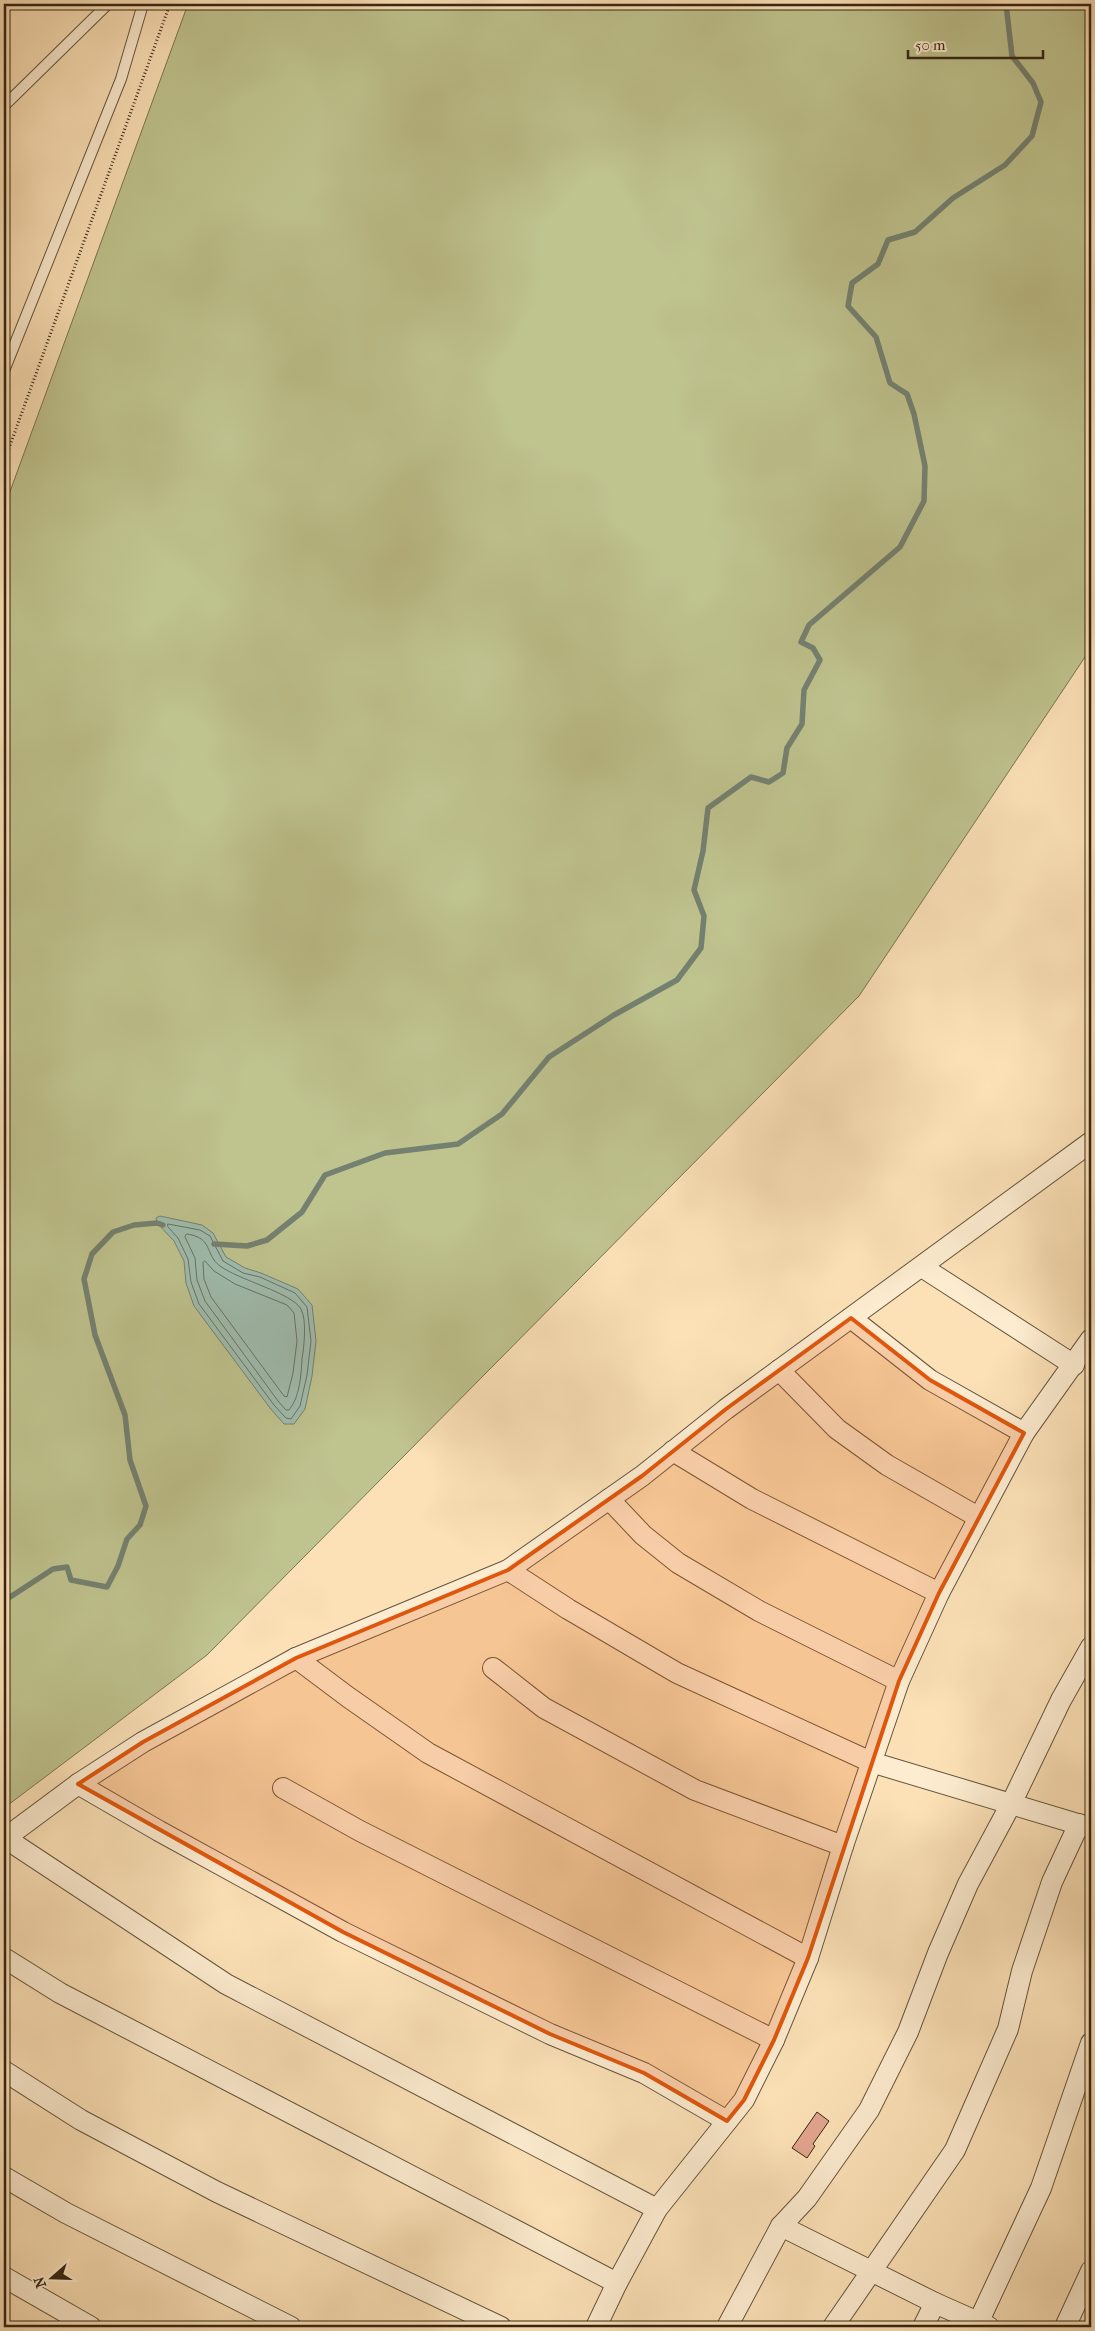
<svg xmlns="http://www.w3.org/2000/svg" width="1095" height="2331" font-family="'IM FELL French Canon',serif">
<rect width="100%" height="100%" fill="#fce1b7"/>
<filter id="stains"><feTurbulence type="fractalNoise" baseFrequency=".004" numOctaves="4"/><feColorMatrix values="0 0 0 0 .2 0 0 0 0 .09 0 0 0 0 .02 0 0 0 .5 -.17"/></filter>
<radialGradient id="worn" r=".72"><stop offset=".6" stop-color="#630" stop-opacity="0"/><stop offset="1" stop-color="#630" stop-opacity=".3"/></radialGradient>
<polygon fill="#bfc38e" stroke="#7a7450" points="188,4 1091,4 1091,648 859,996 207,1655 4,1808 4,508"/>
<polygon fill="#9fbdaf" stroke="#748171" points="160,1216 202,1225 213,1233 226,1257 245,1268 261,1273 298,1289 312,1305 316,1341 312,1376 305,1409 294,1424 284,1424 270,1408 194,1306 186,1283 184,1261 174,1241 157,1223 156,1218"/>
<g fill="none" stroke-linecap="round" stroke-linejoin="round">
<g stroke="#6a7261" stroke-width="1">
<polygon points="168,1224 200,1230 210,1236 223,1261 243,1273 260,1277 295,1293 307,1307 311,1341 307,1375 300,1406 291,1419 286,1418 274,1405 199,1304 191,1282 188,1259 178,1238 168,1227"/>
<path d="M187,1234C214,1238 204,1254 220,1266C239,1280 292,1293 301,1309C307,1320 304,1347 302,1359C301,1375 300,1397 289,1410H286L278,1401L205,1301L197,1280L195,1258L185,1237Z"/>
<polygon points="205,1261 214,1271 235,1284 287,1305 294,1313 297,1341 293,1373 287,1397 284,1396 211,1297 204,1279 203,1263"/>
</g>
<g stroke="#748171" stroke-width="5.5">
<polyline points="214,1244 247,1246 267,1240 302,1212 325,1175 385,1153 458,1144 502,1114 549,1057 614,1015 677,980 701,948 704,916 694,890 703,851 708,808 751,777 769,782 783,773 787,748 802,724 804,690 820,660 813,648 801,642 809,625 900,547 924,501 925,466 914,414 907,394 890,383 876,337 848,306 852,283 878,264 888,240 915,232 953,198 1005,165 1032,136 1041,102 1033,83 1012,56 1006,4"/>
<polyline points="4,1601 53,1569 67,1567 71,1580 107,1587 118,1566 127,1539 140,1525 146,1506 130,1460 125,1415 95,1335 84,1279 92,1254 113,1232 134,1225 157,1223 163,1225"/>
</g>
</g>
<polygon fill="#e4a691" stroke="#342613" points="817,2112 829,2121 813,2144 815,2146 807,2158 792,2148"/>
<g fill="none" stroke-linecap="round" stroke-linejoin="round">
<defs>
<g id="lane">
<polyline points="4,106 108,4"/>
<polyline points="4,371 121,79 143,4"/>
</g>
<g id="street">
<polyline points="922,1267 1074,1365"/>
<polyline points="851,1318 930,1380 1024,1433"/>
<polyline points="779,1370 837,1429 887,1465 978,1517"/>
<polyline points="673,1451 752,1499 939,1593"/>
<polyline points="609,1499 643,1535 678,1563 759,1611 899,1681"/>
<polyline points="508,1570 568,1609 677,1673 871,1762 1091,1828"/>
<polyline points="296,1658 348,1697 428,1753 808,1958"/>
<polyline points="493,1668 544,1708 695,1790 843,1846"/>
<polyline points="78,1784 159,1831 343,1932 550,2034 644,2073 727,2121"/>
<polyline points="283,1788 360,1831 774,2040"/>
<polyline points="5,1838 226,1984 657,2209"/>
<polyline points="4,1839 78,1784 143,1742 296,1658 508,1570 642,1476 726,1409 1091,1142"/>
<polyline points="4,1958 60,1993 617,2283"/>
<polyline points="4,2071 81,2120 217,2192 501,2327"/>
<polyline points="4,2177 66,2213 291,2327"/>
<polyline points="4,2277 91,2327"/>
<polyline points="978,2323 1041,2188 1091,2043"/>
<polyline points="596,2327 617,2283 657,2209 744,2100 774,2040 808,1958 843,1846 899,1681 939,1593 1024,1433 1091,1339"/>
<polyline points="727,2327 781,2226"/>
<polyline points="833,2327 955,2150 1008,2029 1022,1971 1052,1882 1079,1824"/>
<polyline points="923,2327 935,2303"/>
<polyline points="989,2327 935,2303 781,2226 807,2198 869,2110 908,2032 938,1953 968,1884 1011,1804 1061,1700 1091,1647"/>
<polyline points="1065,2327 1091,2271"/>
</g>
</defs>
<use href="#lane" stroke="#66553c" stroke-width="12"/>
<use href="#street" stroke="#66553c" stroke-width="22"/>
<polyline stroke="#342613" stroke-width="3" stroke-dasharray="1 2.5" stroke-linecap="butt" points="4,462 170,4"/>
<use href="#lane" stroke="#fdecd0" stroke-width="10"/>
<use href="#street" stroke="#fdecd0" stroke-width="20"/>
</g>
<path fill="#df560c" fill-opacity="0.2" stroke="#df560c" stroke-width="4" stroke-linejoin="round" d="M851,1318L930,1380L1024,1433L939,1593L899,1681L808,1958L774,2040L744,2100L727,2121L644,2073L550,2034L343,1932L78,1784L143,1742L296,1658L508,1570L642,1476L726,1409Z"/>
<rect width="1095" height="2331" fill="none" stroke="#fce1b7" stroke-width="20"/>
<rect x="5" y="5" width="1085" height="2321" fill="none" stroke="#342613" stroke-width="2.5"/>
<rect x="10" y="10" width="1075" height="2311" fill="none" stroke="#342613"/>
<g transform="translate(52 2278) rotate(250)" stroke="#fdecd0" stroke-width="4" paint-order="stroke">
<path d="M0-4L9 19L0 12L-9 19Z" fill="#342613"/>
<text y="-8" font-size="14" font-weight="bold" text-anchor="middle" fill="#342613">N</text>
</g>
<path d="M908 50v8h135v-8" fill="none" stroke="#342613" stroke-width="2.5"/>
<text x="915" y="50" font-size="15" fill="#342613" stroke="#fdecd0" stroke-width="4" paint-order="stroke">50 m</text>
<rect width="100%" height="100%" filter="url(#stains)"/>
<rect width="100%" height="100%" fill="url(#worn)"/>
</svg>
